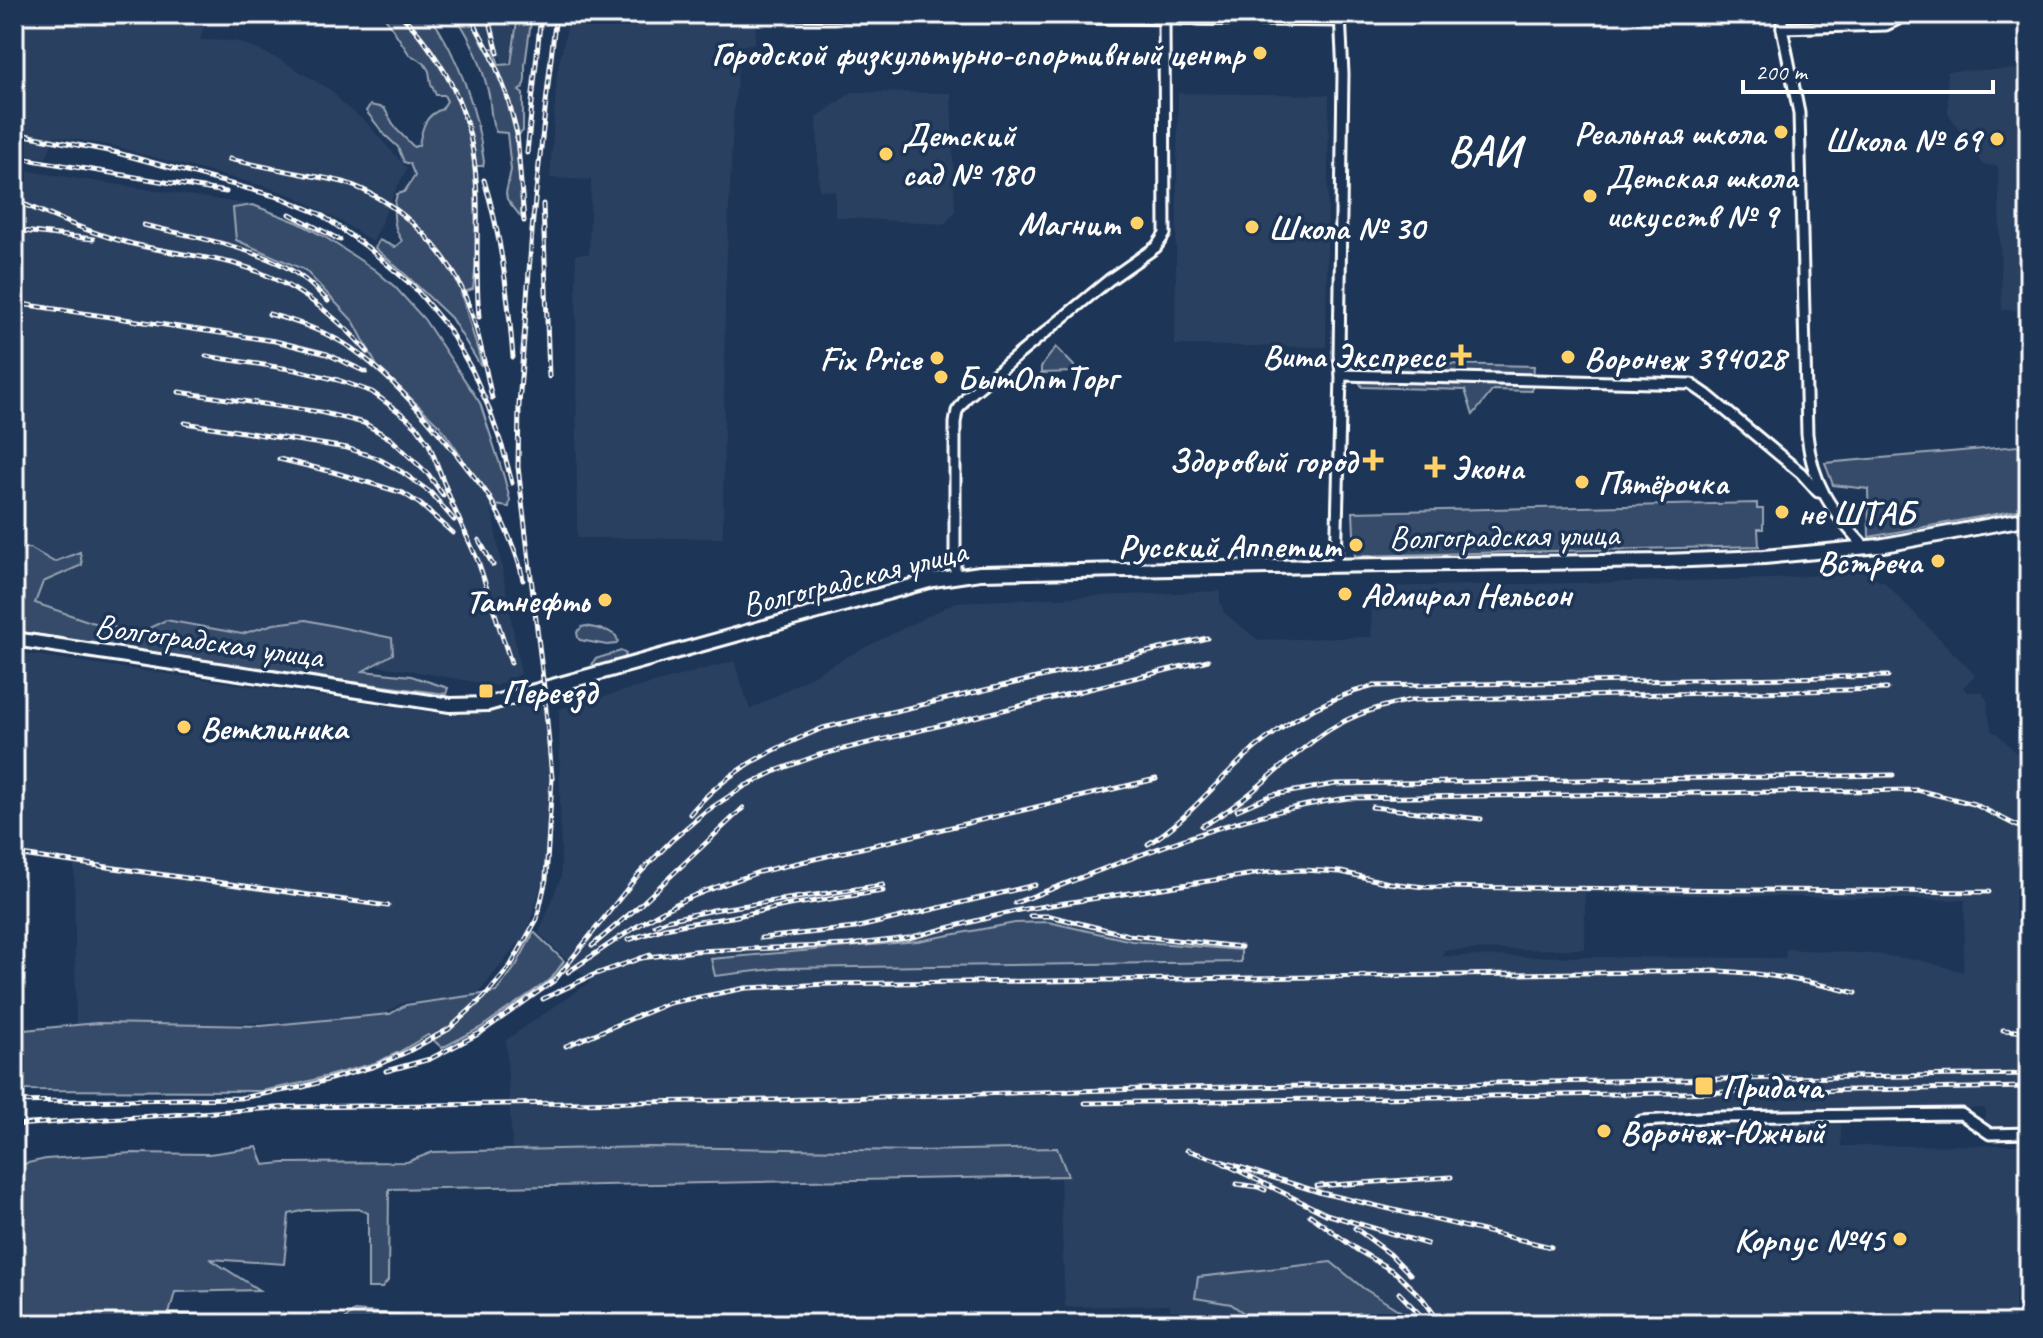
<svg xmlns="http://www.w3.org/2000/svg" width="2043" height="1338" font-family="Caveat,sans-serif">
<rect width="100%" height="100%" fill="#1d3557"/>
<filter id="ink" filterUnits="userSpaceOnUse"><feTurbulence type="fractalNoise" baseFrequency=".0125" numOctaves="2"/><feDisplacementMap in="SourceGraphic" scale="16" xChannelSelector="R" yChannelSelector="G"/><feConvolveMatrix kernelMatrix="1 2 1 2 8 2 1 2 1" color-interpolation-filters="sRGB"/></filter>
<g filter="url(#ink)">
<g fill="#2a4161" fill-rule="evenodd">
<polygon points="14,14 208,14 200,40 234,41 249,46 279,59 332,91 345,106 366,122 407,169 394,193 373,242 345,224 297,197 264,186 137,153 119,147 55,136 46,158 14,153"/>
<polygon points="472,14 516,14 509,62 502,63 497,46 490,46"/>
<polygon points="570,14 756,14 755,43 740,46 733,121 725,298 723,538 577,538 576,254 589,254 591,180 550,178 557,73"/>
<polygon points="2029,69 2029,310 2002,310 1998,166 1983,165 1948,113 1947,71"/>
<polygon points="852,92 951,93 955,212 945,224 835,217 835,191 819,190 817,117"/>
<polygon points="1178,93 1329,95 1326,347 1175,345"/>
<polygon points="14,169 253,205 481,421 501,508 492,512 521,674 497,686 413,671 14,612"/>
<path d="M1861,571L1871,574L1880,582L1882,580L1975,675L1963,688L1968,692H1982L1988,702L1987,707L1992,732L1997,733L2029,766V1128L1991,1129L1986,1125L1985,1108L1841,1111V1146L2029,1145V1324H1170V1305L1065,1307L1060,1177L1067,1176L915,1151L649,1147L512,1150L506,1040L590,982L539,933L561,877L559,709L734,661L750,710L850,655L956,602L1220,591V601L1224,613L1258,640L1371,637L1372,587L1772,579ZM1585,893L1965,900L1963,972L1923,961L1874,954L1786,949L1785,958L1443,956L1444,950L1585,949ZM1048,922L1132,941L1241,950V962L781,968L715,976L711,959L918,941L1015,923Z"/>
<polygon points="14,652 437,713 493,712 548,700 554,782 547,866 527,932 475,997 404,1002 383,1014 357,1020 76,1028 74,858 14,852"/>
</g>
<g fill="#364b69" stroke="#9aa5b4" stroke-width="2">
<path d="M383,14H429C460,59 477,108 484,162L483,166H473C478,206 479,249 473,289L461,293L482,365H480L451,318L407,276L375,248L379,240L395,247L402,241C393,227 392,210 397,194L404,192L415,176L410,164L404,162L398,147L385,135L366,111L370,105L384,108L396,129L414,147L419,145C422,128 425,115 442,109L447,101L444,95H436L431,84L429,71L424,63L409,54Z"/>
<path d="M448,14H468L485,48H494L499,65L511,64L518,14H532L525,65V78L524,86L519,91L523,94V131L515,138L521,191V217L507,199L506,193L511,170L507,133L496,132C490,121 491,107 489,95C483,69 473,42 458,20L451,18Z"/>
<polygon points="253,205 299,223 325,237 375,270 395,287 424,319 480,403 504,477 510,500 509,507 495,505 440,426 377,366 354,322 305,270 236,240 233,208"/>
<polygon points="1056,347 1074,366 1074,372 1041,373 1041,367"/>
<polygon points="1349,362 1534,366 1532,391 1493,390 1473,415 1465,390 1362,387"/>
<polygon points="2029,445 2029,508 1869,537 1868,489 1833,485 1825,463"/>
<polygon points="1757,503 1757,509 1763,509 1763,529 1758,529 1759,546 1355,556 1353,512"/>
<polygon points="30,548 54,562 80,552 82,565 43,582 35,603 91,622 139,633 166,620 242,634 274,624 306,620 392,638 393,654 363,671 411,676 448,688 446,694 314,677 14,631 14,549"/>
<polygon points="586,626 608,631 616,636 618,641 616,644 607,645 580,640 578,638 577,632 582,627"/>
<polygon points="621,651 626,654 624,659 598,666 592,664 595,659"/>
<polygon points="1048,922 1132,941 1241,950 1241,962 781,968 715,976 711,959 918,941 1015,923"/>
<polygon points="534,932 564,961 551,979 480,1028 442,1048 428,1035 399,1052 375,1063 302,1083 261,1091 14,1090 14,1031 97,1023 261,1026 390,1014 406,1005 496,992 516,966"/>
<polygon points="257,1147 264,1165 283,1163 407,1162 433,1152 512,1150 649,1147 915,1151 1057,1148 1068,1176 389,1189 388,1281 382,1288 368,1288 368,1213 360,1209 306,1210 289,1214 284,1264 210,1259 259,1290 175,1292 169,1314 266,1317 268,1324 14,1324 14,1166 46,1159 132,1153 209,1154"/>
<polygon points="1331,1262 1363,1288 1421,1324 1259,1324 1231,1304 1195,1298 1198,1277"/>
<polygon points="354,1311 402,1315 402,1324 340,1324"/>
</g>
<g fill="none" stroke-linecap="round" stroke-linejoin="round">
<defs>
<g id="minor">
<polyline points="778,14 1341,21"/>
<path d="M1782,14V28L1799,113L1807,434C1812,484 1831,511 1865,547"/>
<polyline points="1782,28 1886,25 1909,14"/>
<polyline points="1341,375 1691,384 1707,395 1801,473 1818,492"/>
<polyline points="1336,566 1341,375 1339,355 1343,74 1340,14"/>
<polyline points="955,576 955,423 957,411 967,397 1109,280 1156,247 1165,234 1164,20"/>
<polyline points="1641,1121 1717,1117 1961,1114 1990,1134 2029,1133"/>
</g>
<polyline id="secondary" points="14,639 450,705 488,704 933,580 980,573 1318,566 1665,561 1764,557 1879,546 2029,518"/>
</defs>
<use href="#minor" stroke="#fff" stroke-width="15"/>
<use href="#secondary" stroke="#fff" stroke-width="18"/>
<use href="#minor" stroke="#1d3557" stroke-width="9"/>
<use href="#secondary" stroke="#1d3557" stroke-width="12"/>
<defs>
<g id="rail">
<path d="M399,14C414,26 427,44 438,61C494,147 471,223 479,317"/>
<polyline points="469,14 491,54 507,95 517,134 524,221"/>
<polyline points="488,14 498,53"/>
<polyline points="14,133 114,152 282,198 320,214 367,247 414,287 448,328 472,370 488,406 503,449 512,483"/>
<polyline points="527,153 541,14"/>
<polyline points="14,157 226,192"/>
<path d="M229,159C255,165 281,170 307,175C319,177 332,179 343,182C393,198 442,243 463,291C478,324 484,363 492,398"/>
<path d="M484,180C502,238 508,296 513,357"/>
<path d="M14,200C51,216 90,233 129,243C163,252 198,255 232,263C288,278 331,310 368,352"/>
<polyline points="543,204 549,377"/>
<polyline points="290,214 340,240"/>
<path d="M144,225C189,236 237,244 278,263C298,272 313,286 328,301"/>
<polyline points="14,230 93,239"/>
<polyline points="14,303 275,341 327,354 366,372"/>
<path d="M269,314C292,320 316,328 338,340C382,364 430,421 461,460C470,472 480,483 488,495C501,516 519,556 523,580"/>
<polyline points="206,356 296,370 338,380 372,392 406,417 417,427 429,444 453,506 478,561 511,663"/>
<polyline points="179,392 320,412 364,423 391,439 428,474 443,495"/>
<polyline points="185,423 347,448 377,458 402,472 431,493 454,520"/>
<polyline points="279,459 333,472 403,493 420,504 453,533"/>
<polyline points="479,540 493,565"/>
<polyline points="1372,807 1481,819"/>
<polyline points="1237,810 1272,795 1335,784 1893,775"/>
<path d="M690,814C725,771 773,749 823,728L1207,638"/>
<path d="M1202,826C1246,803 1280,764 1320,736C1347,716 1379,706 1412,700L1887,689"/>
<path d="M1148,844C1181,824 1204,796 1231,770C1270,731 1320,699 1374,686L1888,676"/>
<polyline points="14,854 388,906"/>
<path d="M1015,903C1124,862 1231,814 1348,798L1917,790L1974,804L2029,832"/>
<polyline points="1030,916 1050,916 1128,935 1241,947"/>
<polyline points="655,925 667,920 713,910 883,885"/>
<polyline points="761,938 855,928 1035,885"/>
<polyline points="628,940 665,928 686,924 732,917 789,905 883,891"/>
<polyline points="592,946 639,906 743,808"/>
<polyline points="641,958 695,951 849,945 908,938 1019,910 1267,872 1302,870 1341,872 1389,883 1425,887 1989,892"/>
<path d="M568,972C606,947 643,920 684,900C708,889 734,881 759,872L1156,779"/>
<polyline points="543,999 593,975 650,955"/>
<polyline points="2003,1030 2029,1032"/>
<path d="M566,1046L669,1003L746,988L828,984L1718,971C1767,973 1809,981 1856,993"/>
<polyline points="386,1071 430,1059 480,1033 555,980 639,874 672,840 705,812 745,786 778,770 819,755 1208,660"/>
<polyline points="14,1102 240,1098 303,1087 375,1066 407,1052 449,1029 484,997 511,965 537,919 546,879 552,778 544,688 518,467 519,405 533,218 556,14"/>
<polyline points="1085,1103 2029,1087"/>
<polyline points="14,1125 292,1107 774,1100 1179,1088 2029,1074"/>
<polyline points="1187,1150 1217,1160"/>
<polyline points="1237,1184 1258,1187 1265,1190"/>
<polyline points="1317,1186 1451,1177"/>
<polyline points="1310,1215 1356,1249 1396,1273 1423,1299 1441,1324"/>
<polyline points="1355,1228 1390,1254 1410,1274"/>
<polyline points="1427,1244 1326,1214 1217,1160 1322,1193 1551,1247"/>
<polyline points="1399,1293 1429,1324"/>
</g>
</defs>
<use href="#rail" stroke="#fff" stroke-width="5"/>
<use href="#rail" stroke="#1d3557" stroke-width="2" stroke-dasharray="6" stroke-linecap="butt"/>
</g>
</g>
<g fill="#ffd166" stroke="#1d3557" stroke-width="3">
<circle cx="1260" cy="53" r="8"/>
<circle cx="1781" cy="132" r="8"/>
<circle cx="1997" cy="139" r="8"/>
<circle cx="886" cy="154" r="8"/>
<circle cx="1590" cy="196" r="8"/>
<circle cx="1137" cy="223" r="8"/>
<circle cx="1252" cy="227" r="8"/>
<path d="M1457 343h8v8h8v8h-8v8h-8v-8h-8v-8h8z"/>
<circle cx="1568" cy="357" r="8"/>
<circle cx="937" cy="358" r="8"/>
<circle cx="941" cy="377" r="8"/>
<path d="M1369 448h8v8h8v8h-8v8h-8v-8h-8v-8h8z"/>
<path d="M1431 455h8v8h8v8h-8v8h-8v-8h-8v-8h8z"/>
<circle cx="1582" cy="482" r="8"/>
<circle cx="1782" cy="512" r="8"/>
<circle cx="1356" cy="545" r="8"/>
<circle cx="1938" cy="561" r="8"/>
<circle cx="1345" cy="594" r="8"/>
<circle cx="605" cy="600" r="8"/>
<rect x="478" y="683" width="16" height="16" rx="4"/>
<circle cx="184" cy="727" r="8"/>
<rect x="1694" y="1076" width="20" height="20" rx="4"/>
<circle cx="1604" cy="1131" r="8"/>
<circle cx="1900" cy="1239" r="8"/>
</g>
<g text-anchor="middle" stroke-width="7" stroke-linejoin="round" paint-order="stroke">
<g font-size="34" font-weight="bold" fill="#fff" stroke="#1d3557" text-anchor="start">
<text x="1244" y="65" text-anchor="end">Городской физкультурно-спортивный центр</text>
<text x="1765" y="144" text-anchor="end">Реальная школа</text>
<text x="902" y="146">Детский<tspan x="902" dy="39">сад № 180</tspan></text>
<text x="1981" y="151" text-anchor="end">Школа № 69</text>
<text x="1606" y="188">Детская школа<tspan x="1606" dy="39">искусств № 9</tspan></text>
<text x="1121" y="235" text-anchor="end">Магнит</text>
<text x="1268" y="239">Школа № 30</text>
<text x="1445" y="367" text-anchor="end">Вита Экспресс</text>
<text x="1584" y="369">Воронеж 394028</text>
<text x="921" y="370" text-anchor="end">Fix Price</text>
<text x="957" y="389">БытОптТорг</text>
<text x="1357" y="472" text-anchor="end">Здоровый город</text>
<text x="1451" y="479">Экона</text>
<text x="1598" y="494">Пятёрочка</text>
<text x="1798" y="524">не ШТАБ</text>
<text x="1340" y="557" text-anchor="end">Русский Аппетит</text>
<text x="1922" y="573" text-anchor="end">Встреча</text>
<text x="1361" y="606">Адмирал Нельсон</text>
<text x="589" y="612" text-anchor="end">Татнефть</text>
<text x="502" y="703">Переезд</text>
<text x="200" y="739">Ветклиника</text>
<text x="1722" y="1098">Придача</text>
<text x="1620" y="1143">Воронеж-Южный</text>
<text x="1884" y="1251" text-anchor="end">Корпус №45</text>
</g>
<g font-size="34" fill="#fff" stroke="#1d3557">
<text transform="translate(1504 535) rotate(-1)" y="12">Волгоградская улица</text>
<text transform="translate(854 577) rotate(-14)" y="12">Волгоградская улица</text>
<text transform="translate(209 640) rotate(8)" y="12">Волгоградская улица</text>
</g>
<g font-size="42" font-weight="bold" fill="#fff" stroke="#1d3557">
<text x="1484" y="165">ВАИ</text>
</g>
</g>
<rect width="2043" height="1338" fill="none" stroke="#1d3557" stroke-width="48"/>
<rect x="24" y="24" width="1995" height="1290" fill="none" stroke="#fff" stroke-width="3" filter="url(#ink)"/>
<path d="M1743 80v12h250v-12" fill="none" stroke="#ffffff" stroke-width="4"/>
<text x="1755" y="80" font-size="24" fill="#ffffff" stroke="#1d3557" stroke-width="6" paint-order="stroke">200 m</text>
</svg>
